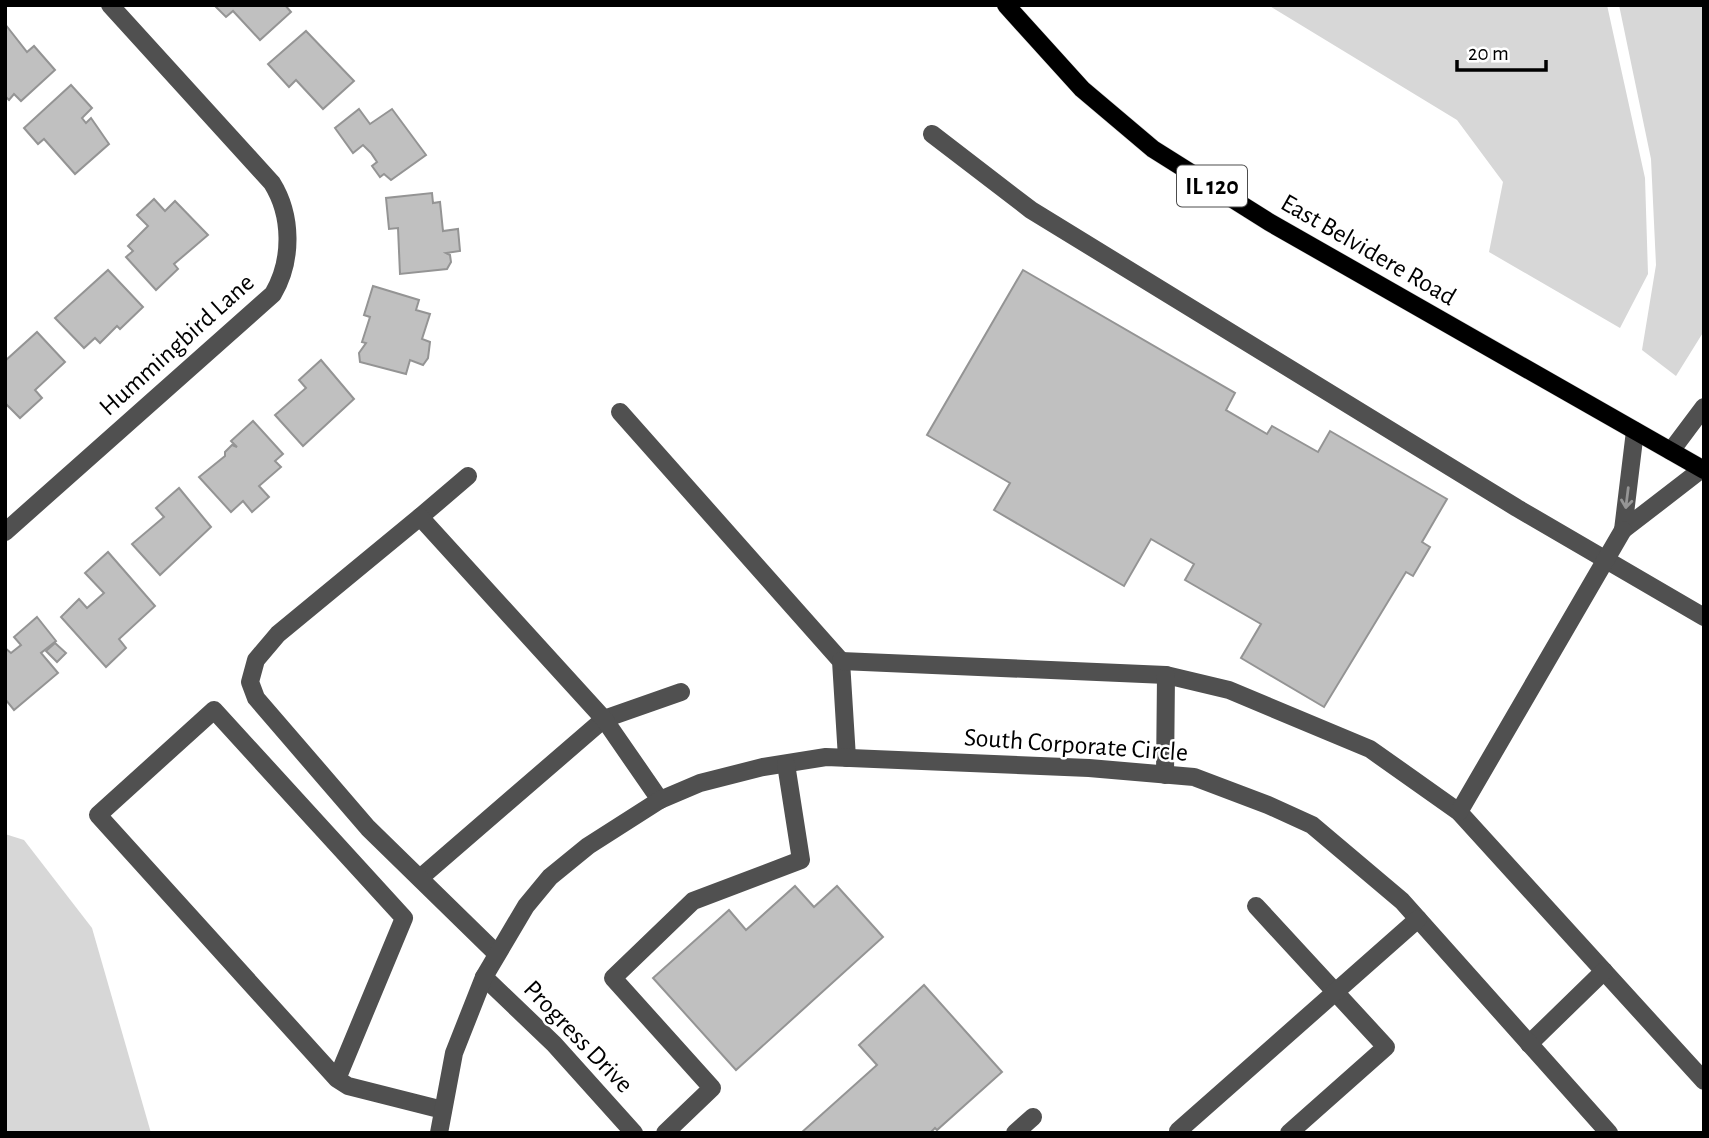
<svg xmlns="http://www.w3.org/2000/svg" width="1709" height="1138" font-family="'Alegreya Sans',sans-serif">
<rect width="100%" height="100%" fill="#fff"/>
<g fill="#d7d7d7">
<polygon points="1268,5 1607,5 1645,178 1648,274 1620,328 1489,252 1503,182 1457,120"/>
<polygon points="1619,5 1704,5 1704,331 1676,376 1642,350 1656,265 1651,159"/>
<polygon points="5,834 24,840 92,928 151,1133 5,1133"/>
</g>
<g fill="#c0c0c0" stroke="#949494" stroke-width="2">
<polygon points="214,5 285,5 291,12 260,40 233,11 226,17"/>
<polygon points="5,24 27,52 34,46 55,70 21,101 14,94 9,100 5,96"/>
<polygon points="306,31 354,81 323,109 296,80 289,87 268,64"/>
<polygon points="71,85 92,108 82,118 86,123 91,118 109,144 75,174 44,139 38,144 24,128"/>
<polygon points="359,109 370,124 392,109 426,155 391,180 384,174 380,177 372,166 377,162 371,153 363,145 353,153 335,128"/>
<polygon points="432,193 433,203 440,202 443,231 458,229 460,251 446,253 450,255 451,262 447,269 400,274 398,228 389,229 386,198"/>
<polygon points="154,199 165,211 175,201 208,235 174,264 178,269 156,290 126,257 133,251 128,246 148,226 137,215"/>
<polygon points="108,270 143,307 120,329 117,326 100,343 95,338 84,348 55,318"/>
<polygon points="1023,270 1235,393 1226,410 1267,434 1272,426 1318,452 1330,431 1447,499 1422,542 1430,547 1413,576 1406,572 1324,707 1241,658 1261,624 1185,580 1194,564 1151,539 1124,586 994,510 1010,483 927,435"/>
<polygon points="373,286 419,300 416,310 430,314 422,339 430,342 428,358 423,365 410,360 406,374 360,362 359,353 366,343 362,342 370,317 364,315"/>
<polygon points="37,332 65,362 35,390 42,398 20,418 5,403 5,361"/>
<polygon points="321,360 354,399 303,446 275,415 306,388 299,380"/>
<polygon points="253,421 283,454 275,461 281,467 259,486 269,497 252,512 243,501 231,512 199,477 225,456 225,452 232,445 237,447 231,441"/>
<polygon points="179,488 211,527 160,575 132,544 164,517 156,508"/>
<polygon points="108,552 155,606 119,639 126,648 106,667 61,617 79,599 87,608 104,593 85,573"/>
<polygon points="37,617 56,641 41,653 58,673 14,710 5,699 5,648 11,653 21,645 14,637"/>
<polygon points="55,643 66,653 57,662 46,651"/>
<polygon points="795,886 814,907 837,886 883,937 736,1070 653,978 729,910 746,930"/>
<polygon points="924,985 1002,1072 937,1130 935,1128 930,1133 801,1133 877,1065 859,1045"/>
</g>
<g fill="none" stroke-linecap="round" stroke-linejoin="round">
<defs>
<polyline id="major" points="1006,5 1082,89 1153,149 1269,222 1704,470"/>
</defs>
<use href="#major" stroke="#dbdbdb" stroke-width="19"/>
<g stroke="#505050" stroke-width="18">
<polyline points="932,134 1031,210 1517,508 1704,617"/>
<polyline points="620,412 841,661 847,758"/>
<polyline points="1635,431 1623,530 1702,469"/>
<polyline points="1671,451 1704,407"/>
<polyline points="420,517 468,476"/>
<path d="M5,532L273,294C293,260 292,215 272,183L110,5"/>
<polyline points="841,661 1166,675 1229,690 1370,749 1459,812 1704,1081"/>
<polyline points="1165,775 1166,675"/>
<polyline points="1459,812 1623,530"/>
<polyline points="420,878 604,719 681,692"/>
<polyline points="1256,906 1386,1047 1289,1133"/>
<polyline points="497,954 368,828 256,698 250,682 256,660 278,634 420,517 604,719 660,800"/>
<polyline points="484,977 554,1044 634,1133"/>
<polyline points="1529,1044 1604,971"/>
<polyline points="337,1079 404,918 214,710 98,815 337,1079 348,1086 443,1110"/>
<polyline points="439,1133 454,1053 484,977 526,906 550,877 588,846 660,800 700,783 763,767 826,757 1089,768 1194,777 1268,805 1312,825 1402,901 1609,1133"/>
<polyline points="665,1133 712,1088 613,978 693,901 801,860 786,764"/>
<polyline points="1015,1133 1033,1117"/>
<polyline points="1180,1133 1178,1131 1418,919"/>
</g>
<use href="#major" stroke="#000" stroke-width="18"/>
</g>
<defs><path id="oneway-shaft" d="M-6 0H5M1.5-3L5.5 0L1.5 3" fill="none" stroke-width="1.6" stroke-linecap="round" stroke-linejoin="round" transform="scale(1.75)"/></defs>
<use stroke="#969696" href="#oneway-shaft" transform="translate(1627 498) rotate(97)"/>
<g text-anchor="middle" stroke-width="5" stroke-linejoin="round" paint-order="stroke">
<rect fill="#fff" stroke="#4c4c4c" stroke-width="2" x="1177" y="165.5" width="70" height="41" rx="5"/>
<g font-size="24" font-weight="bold" fill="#000">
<text x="1212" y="194">IL 120</text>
</g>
<g font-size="26" fill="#000" stroke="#fff">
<text transform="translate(1369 249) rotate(30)" y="9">East Belvidere Road</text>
<text transform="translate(176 344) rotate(-42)" y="9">Hummingbird Lane</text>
<text transform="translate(1076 744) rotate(4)" y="9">South Corporate Circle</text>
<text transform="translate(579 1036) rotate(46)" y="9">Progress Drive</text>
</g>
</g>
<rect width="1709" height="1138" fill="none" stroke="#000000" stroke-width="14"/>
<path d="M1457 60v10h89v-10" fill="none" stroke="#000000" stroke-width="3.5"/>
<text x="1468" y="60" font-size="21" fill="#000000" stroke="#ffffff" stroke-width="5" paint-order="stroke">20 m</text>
</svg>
